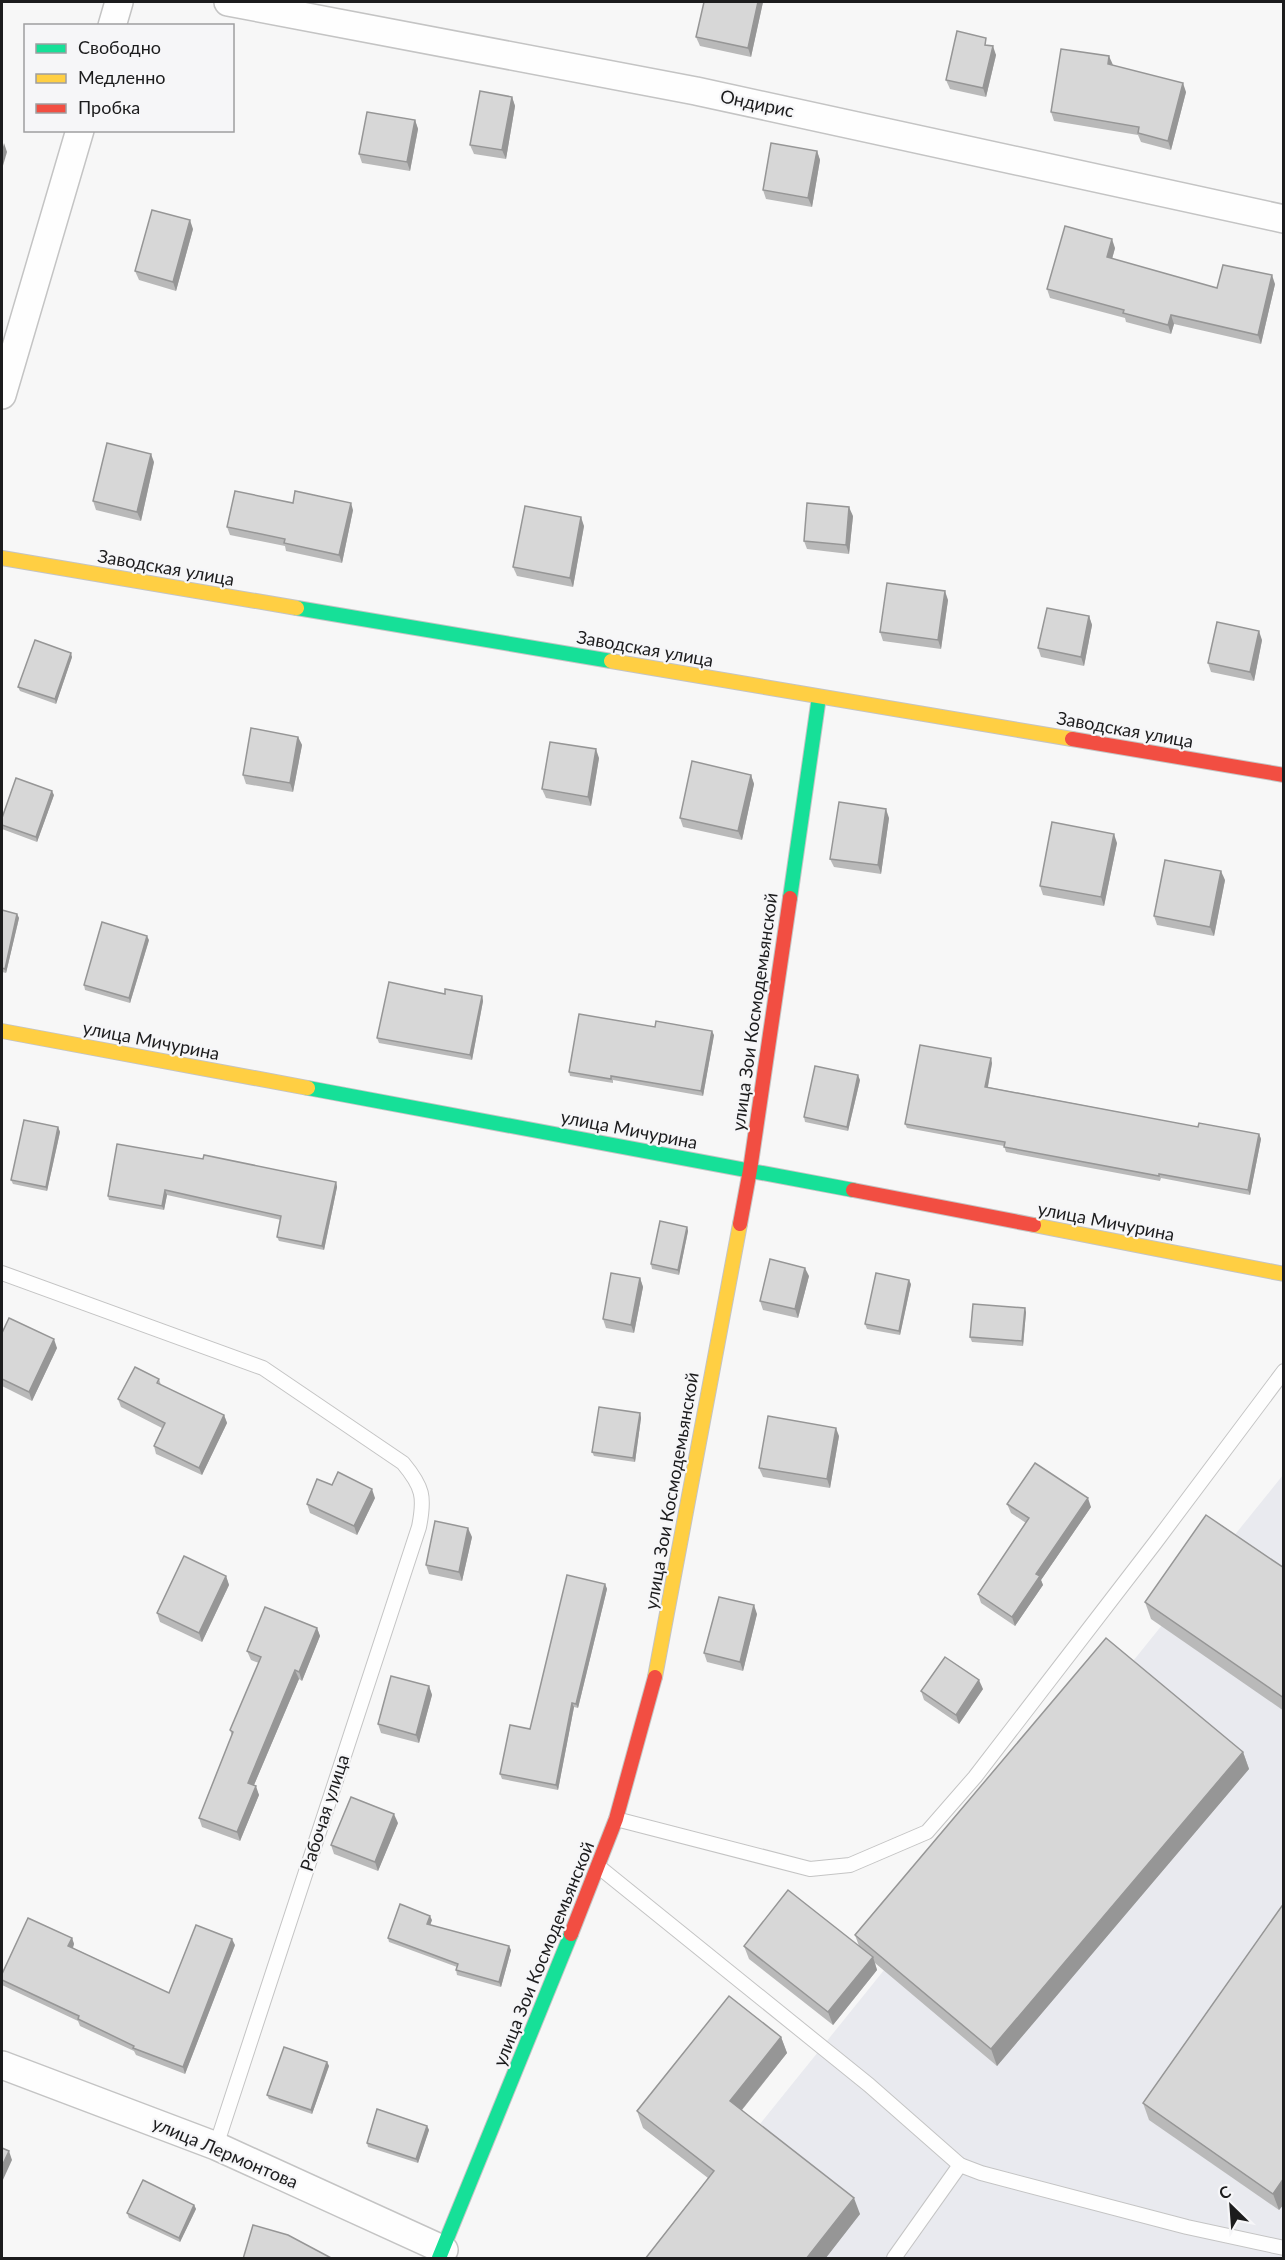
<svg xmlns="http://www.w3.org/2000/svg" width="1285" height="2260" font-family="Lato,sans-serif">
<rect width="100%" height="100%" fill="#f7f7f7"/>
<polygon fill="#e9eaef" points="1283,1475 1283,2258 652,2258"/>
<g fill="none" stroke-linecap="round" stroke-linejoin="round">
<defs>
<g id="lane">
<path d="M2,1273L263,1368L403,1463C423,1487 425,1497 419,1527L216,2146"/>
<polyline points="616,1819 810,1869 850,1865 927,1832 975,1777 1155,1543 1284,1371"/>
<polyline points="599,1867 869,2085 960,2165 981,2173 1187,2227 1284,2248"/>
<polyline points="894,2258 960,2165"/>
</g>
<g id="street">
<polyline points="228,2 696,91 1284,219"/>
<polyline points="112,26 119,2"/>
<polyline points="2,395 80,130"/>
<polyline points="2,2065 216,2146 444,2250"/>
</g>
<g id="fast">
<polyline points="297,608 611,661"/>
<polyline points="790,898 819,697"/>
<polyline points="308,1088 853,1190"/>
<polyline points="439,2258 571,1934"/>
</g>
<g id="slow">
<polyline points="2,558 297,608"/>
<polyline points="611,661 1072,739"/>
<polyline points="2,1031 308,1088"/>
<polyline points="1034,1225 1284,1274"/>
<polyline points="655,1677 740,1224"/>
</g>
<g id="jam">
<polyline points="1072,739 1284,775"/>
<polyline points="853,1190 1034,1225"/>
<polyline points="740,1224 750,1170 790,898"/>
<polyline points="571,1934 616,1819 655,1677"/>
</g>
</defs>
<use href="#lane" stroke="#c4c4c4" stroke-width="16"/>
<use href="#street" stroke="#c4c4c4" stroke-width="30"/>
<use href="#fast" stroke="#c4c4c4" stroke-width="16"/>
<use href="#slow" stroke="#c4c4c4" stroke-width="16"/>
<use href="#jam" stroke="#c4c4c4" stroke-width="16"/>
<use href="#lane" stroke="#fefefe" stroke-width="14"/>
<use href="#street" stroke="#fefefe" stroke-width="27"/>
<use href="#fast" stroke="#16e098" stroke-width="14"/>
<use href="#slow" stroke="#ffcf43" stroke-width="14"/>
<use href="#jam" stroke="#f24e42" stroke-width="14"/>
</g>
<g fill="#b9b9b9">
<polygon points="763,2 751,57 700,46 696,37"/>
<polygon points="989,46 996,55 986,97 950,89 946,80"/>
<polygon points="1112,65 1186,92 1171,150 1141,142 1138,135 1054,121 1051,112"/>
<polygon points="512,97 515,106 506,159 474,154 470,145"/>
<polygon points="415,120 418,129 410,171 362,163 359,154"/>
<polygon points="817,151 820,160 812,207 766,199 763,190"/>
<polygon points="193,229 176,291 139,280 135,271"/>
<polygon points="1115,248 1112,259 1217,288 1275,284 1261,344 1174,324 1171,334 1126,322 1125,318 1050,298 1047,289"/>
<polygon points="154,462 141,521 96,510 93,501"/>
<polygon points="293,503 353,510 342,563 286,551 285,546 230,535 227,527"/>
<polygon points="853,516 849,554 807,549 804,541"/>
<polygon points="584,526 573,587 517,576 513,567"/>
<polygon points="948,600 941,649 883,641 880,632"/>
<polygon points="1089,616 1092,625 1084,666 1041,657 1038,648"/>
<polygon points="1262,640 1254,681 1211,672 1208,663"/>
<polygon points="72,657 56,704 20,691 18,687"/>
<polygon points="298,737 302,745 293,792 246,784 243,775"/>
<polygon points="599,758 591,806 546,798 542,789"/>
<polygon points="751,775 754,784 742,840 683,827 680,818"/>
<polygon points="54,795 37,842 2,829 2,818"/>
<polygon points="889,818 881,874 834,867 830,859"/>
<polygon points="1117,843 1104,906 1043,895 1040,886"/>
<polygon points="1225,880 1214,936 1157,925 1154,916"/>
<polygon points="2,910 17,914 19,918 6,973 2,972"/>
<polygon points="149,940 130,1003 85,990 84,985"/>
<polygon points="445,994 482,996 483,1001 472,1060 379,1043 377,1038"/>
<polygon points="655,1027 714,1035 703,1096 613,1080 613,1083 570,1076 569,1072"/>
<polygon points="992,1063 988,1087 1198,1127 1259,1134 1261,1139 1250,1195 1161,1178 1160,1181 1006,1152 1004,1146 907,1128 905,1124"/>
<polygon points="860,1080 848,1131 805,1122 804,1117"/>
<polygon points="58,1127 60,1132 47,1191 13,1184 11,1180"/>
<polygon points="117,1144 336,1182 337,1187 324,1250 279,1241 277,1237 281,1220 167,1195 164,1210 109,1200 108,1196"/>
<polygon points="687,1227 688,1231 679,1275 652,1269 651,1264"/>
<polygon points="809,1276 798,1318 763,1310 760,1301"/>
<polygon points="640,1278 643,1287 634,1333 606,1328 603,1319"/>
<polygon points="911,1284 900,1335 867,1329 865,1324"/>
<polygon points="1026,1312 1023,1346 972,1342 970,1337"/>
<polygon points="2,1333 57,1348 32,1401 2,1386"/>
<polygon points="159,1379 161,1385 224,1415 227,1423 202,1475 156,1454 154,1446 162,1428 121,1407 118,1399"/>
<polygon points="640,1413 641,1418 635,1462 594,1456 592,1452"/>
<polygon points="839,1436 830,1488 763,1477 759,1468"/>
<polygon points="375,1498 357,1535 310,1513 307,1504"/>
<polygon points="1007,1504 1091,1507 1041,1580 1043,1585 1015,1626 981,1603 978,1594 1026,1523 1011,1513"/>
<polygon points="472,1537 462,1581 429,1574 426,1565"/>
<polygon points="1284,1568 1284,1711 1151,1619 1145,1602"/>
<polygon points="226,1576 229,1585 202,1642 160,1622 157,1613"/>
<polygon points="605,1584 607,1589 578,1708 574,1707 558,1790 502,1779 500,1774 530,1729"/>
<polygon points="757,1614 743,1671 707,1662 704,1653"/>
<polygon points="317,1628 320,1636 302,1681 299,1679 254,1785 259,1795 240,1841 202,1827 199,1818 232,1736 230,1730 259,1663 251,1660 247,1651"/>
<polygon points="429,1686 432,1695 419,1743 381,1733 378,1724"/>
<polygon points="983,1689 959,1724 924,1700 921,1691"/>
<polygon points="1243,1752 1249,1769 997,2066 875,1963 877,1970 833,2025 749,1959 744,1946 859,1946 855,1935"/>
<polygon points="398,1823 378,1871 334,1854 331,1845"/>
<polygon points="1284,1903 1284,2204 1279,2210 1149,2120 1143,2103"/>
<polygon points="432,1920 430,1925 511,1950 501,1987 457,1975 456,1970 457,1967 389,1942 388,1938"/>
<polygon points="72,1938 74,1944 73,1948 169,1993 235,1945 185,2074 136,2055 134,2051 80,2026 78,2021 2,1985 2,1974"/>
<polygon points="781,2037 787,2053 742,2110 860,2214 825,2259 645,2259 708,2178 643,2128 637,2111"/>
<polygon points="327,2062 329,2066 312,2114 269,2099 267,2095"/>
<polygon points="427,2126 429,2130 418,2163 368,2147 367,2143"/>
<polygon points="194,2205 196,2209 180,2242 129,2218 127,2213"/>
</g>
<g fill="#969696">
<polygon points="758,2 763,2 751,57 748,48"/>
<polygon points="993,46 996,55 986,97 983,88"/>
<polygon points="1109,56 1113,65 1108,64"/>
<polygon points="1183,83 1186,92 1171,150 1168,141"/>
<polygon points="512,97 515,106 506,159 502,150"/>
<polygon points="415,120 418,129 410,171 407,162"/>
<polygon points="4,143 7,152 2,169 2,151"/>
<polygon points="817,151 820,160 812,207 808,198"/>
<polygon points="190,220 193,229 176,291 173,282"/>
<polygon points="1112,239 1115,248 1110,266 1107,257"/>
<polygon points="1272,275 1275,284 1261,344 1258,335"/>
<polygon points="1171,315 1174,324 1171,334 1168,325"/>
<polygon points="151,454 154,462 141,521 137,512"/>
<polygon points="351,503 353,510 342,563 339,555"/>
<polygon points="849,507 853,516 849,554 846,545"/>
<polygon points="581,517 584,526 573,587 570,578"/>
<polygon points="945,591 948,600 941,649 938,640"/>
<polygon points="1089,616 1092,625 1084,666 1081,657"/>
<polygon points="1259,631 1262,640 1254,681 1250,672"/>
<polygon points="71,653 72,657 56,704 55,699"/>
<polygon points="298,737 302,745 293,792 290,783"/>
<polygon points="596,749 599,758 591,806 588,797"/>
<polygon points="751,775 754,784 742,840 738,831"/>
<polygon points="52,791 54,795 37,842 36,837"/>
<polygon points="886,809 889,818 881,874 878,865"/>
<polygon points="1114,834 1117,843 1104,906 1101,897"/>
<polygon points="1221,871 1225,880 1214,936 1210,927"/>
<polygon points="17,914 19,918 6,973 5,969"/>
<polygon points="147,936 149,940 130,1003 129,998"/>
<polygon points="482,996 483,1001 472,1060 470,1055"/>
<polygon points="712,1031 714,1035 703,1096 701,1091"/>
<polygon points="991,1058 992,1063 987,1091 985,1087"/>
<polygon points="858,1075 860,1080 848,1131 847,1127"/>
<polygon points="58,1127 60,1132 47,1191 46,1187"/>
<polygon points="1259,1134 1261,1139 1250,1195 1248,1190"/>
<polygon points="336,1182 337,1187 324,1250 322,1246"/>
<polygon points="165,1190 167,1195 164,1210 162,1206"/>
<polygon points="687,1227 688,1231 679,1275 678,1270"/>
<polygon points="805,1268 809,1276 798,1318 795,1309"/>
<polygon points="640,1278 643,1287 634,1333 631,1325"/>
<polygon points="909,1280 911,1284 900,1335 899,1331"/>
<polygon points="1025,1308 1026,1312 1023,1346 1022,1341"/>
<polygon points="54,1339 57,1348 32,1401 29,1392"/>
<polygon points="640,1413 641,1418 635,1462 633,1458"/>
<polygon points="224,1415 227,1423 202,1475 199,1468"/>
<polygon points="836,1428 839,1436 830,1488 827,1479"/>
<polygon points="372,1489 375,1498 357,1535 354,1526"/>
<polygon points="1088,1498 1091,1507 1041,1580 1043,1585 1015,1626 1012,1617 1036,1574"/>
<polygon points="468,1528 472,1537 462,1581 459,1572"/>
<polygon points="226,1576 229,1585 202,1642 199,1633"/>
<polygon points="605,1584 607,1589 578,1708 576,1704"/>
<polygon points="754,1605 757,1614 743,1671 740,1662"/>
<polygon points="317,1628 320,1636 302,1681 299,1672"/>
<polygon points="295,1670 299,1679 251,1792 248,1783"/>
<polygon points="979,1680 983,1689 959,1724 956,1715"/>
<polygon points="429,1686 432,1695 419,1743 416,1735"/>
<polygon points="572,1703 574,1707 558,1790 556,1785"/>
<polygon points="1243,1752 1249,1769 997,2066 991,2049"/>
<polygon points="256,1786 259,1795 240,1841 237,1832"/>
<polygon points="394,1814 398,1823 378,1871 375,1862"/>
<polygon points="430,1916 432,1920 429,1928 427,1924"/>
<polygon points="72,1938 74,1944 71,1952 68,1946"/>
<polygon points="232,1939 235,1945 185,2074 183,2067"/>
<polygon points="509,1946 511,1950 501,1987 499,1982"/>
<polygon points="873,1957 877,1970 833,2025 828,2012"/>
<polygon points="781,2037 787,2053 736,2117 730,2101"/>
<polygon points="327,2062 329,2066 312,2114 311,2110"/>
<polygon points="427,2126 429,2130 418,2163 416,2159"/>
<polygon points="9,2151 12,2160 2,2182 2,2166"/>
<polygon points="1284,2178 1284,2204 1279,2210 1273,2194"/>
<polygon points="854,2198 860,2214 825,2259 806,2259"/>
<polygon points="194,2205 196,2209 180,2242 179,2238"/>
</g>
<g fill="#d7d7d7" stroke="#969696" stroke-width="1.5">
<polygon points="704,2 758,2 748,48 696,37"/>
<polygon points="957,31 986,38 985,45 993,46 983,88 946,80"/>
<polygon points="1061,49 1109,56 1108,64 1183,83 1168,141 1138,133 1139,127 1051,112"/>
<polygon points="480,91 512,97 502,150 470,145"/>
<polygon points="367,112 415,120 407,162 359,154"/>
<polygon points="771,143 817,151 808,198 763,190"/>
<polygon points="152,210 190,220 173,282 135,271"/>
<polygon points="1065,226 1112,239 1107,257 1217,288 1223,265 1272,275 1258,335 1171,315 1168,325 1123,313 1124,310 1047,289"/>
<polygon points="107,443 151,454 137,512 93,501"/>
<polygon points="235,491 293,503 295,491 351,503 339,555 284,543 285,539 227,527"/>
<polygon points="807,503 849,507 846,545 804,541"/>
<polygon points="525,506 581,517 570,578 513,567"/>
<polygon points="887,583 945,591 938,640 880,632"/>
<polygon points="1047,608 1089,616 1081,657 1038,648"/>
<polygon points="1217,622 1259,631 1250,672 1208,663"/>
<polygon points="35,640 71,653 55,699 18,687"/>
<polygon points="251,728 298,737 290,783 243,775"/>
<polygon points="550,742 596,749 588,797 542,789"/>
<polygon points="692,761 751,775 738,831 680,818"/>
<polygon points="16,778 52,791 36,837 2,825 2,818"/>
<polygon points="839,802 886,809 878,865 830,859"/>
<polygon points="1052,822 1114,834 1101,897 1040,886"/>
<polygon points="1165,860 1221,871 1210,927 1154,916"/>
<polygon points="2,910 17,914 5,969 2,968"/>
<polygon points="102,922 147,936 129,998 84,985"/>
<polygon points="389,982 445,994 445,989 482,996 470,1055 377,1038"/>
<polygon points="579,1014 655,1027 656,1021 712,1031 701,1091 611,1076 611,1079 569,1072"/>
<polygon points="920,1045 991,1058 985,1087 1198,1127 1199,1123 1259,1134 1248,1190 1159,1174 1159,1176 1004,1147 1005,1142 905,1124"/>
<polygon points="815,1066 858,1075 847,1127 804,1117"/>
<polygon points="24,1120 58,1127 46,1187 11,1180"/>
<polygon points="117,1144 203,1159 204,1155 336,1182 322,1246 277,1237 281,1216 165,1190 162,1206 108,1196"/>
<polygon points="660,1221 687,1227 678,1270 651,1264"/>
<polygon points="770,1259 805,1268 795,1309 760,1301"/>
<polygon points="611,1273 640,1278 631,1325 603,1319"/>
<polygon points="876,1273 909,1280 899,1331 865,1324"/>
<polygon points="973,1304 1025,1308 1022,1341 970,1337"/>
<polygon points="9,1318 54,1339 29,1392 2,1379 2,1333"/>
<polygon points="135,1367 159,1379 157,1383 224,1415 199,1468 154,1446 165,1423 118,1399"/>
<polygon points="599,1407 640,1413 633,1458 592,1452"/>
<polygon points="768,1416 836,1428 827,1479 759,1468"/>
<polygon points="1035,1463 1088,1498 1036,1574 1040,1576 1012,1617 978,1594 1029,1518 1007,1504"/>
<polygon points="338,1472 372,1489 354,1526 307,1504 317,1479 332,1485"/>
<polygon points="1206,1515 1284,1568 1284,1698 1145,1602"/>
<polygon points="435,1521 468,1528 459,1572 426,1565"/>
<polygon points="184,1556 226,1576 199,1633 157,1613"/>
<polygon points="567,1575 605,1584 576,1704 572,1703 556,1785 500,1774 510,1725 530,1729"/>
<polygon points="719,1597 754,1605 740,1662 704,1653"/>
<polygon points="265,1607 317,1628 299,1672 295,1670 248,1783 256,1786 237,1832 199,1818 233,1732 230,1730 261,1657 247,1651"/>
<polygon points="1106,1638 1243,1752 991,2049 855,1935"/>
<polygon points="945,1657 979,1680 956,1715 921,1691"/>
<polygon points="391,1676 429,1686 416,1735 378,1724"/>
<polygon points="351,1797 394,1814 375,1862 331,1845"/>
<polygon points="788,1890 873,1957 828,2012 744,1946"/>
<polygon points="1284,1903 1284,2178 1273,2194 1143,2103"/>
<polygon points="400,1904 430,1916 427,1924 509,1946 499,1982 456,1970 458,1964 388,1938"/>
<polygon points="28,1918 72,1938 68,1946 169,1993 196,1925 232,1939 183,2067 133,2048 134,2046 78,2019 79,2016 2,1980 2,1974"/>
<polygon points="729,1996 781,2037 730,2101 854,2198 806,2259 645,2259 714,2171 637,2111"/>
<polygon points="284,2047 327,2062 311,2110 267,2095"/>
<polygon points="377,2109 427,2126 416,2159 367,2143"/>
<polygon points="2,2148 9,2151 2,2166"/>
<polygon points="143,2180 194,2205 179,2238 127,2213"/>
<polygon points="253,2225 288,2235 333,2259 243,2259"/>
</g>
<g text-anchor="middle" stroke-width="4.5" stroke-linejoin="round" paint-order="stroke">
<g font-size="18" fill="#1c1c1d" stroke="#f6f6f8">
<text transform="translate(757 104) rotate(12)" y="6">Ондирис</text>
<text transform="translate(166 568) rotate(10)" y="6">Заводская улица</text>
<text transform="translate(645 649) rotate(10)" y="6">Заводская улица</text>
<text transform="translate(1125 730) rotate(10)" y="6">Заводская улица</text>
<text transform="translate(755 1012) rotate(-82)" y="6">улица Зои Космодемьянской</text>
<text transform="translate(151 1041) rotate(11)" y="6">улица Мичурина</text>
<text transform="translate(629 1130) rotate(11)" y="6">улица Мичурина</text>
<text transform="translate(1106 1222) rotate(11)" y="6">улица Мичурина</text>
<text transform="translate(672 1491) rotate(-80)" y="6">улица Зои Космодемьянской</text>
<text transform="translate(325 1813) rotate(-72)" y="6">Рабочая улица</text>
<text transform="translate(544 1954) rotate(-68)" y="6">улица Зои Космодемьянской</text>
<text transform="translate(225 2153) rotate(23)" y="6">улица Лермонтова</text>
</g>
</g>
<rect width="1285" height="2260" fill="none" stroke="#1c1c1d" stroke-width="6"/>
<rect x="24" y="24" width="210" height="108" fill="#f6f6f8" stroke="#9f9fa0" stroke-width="1.5"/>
<rect x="36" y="44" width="30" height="9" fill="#16e098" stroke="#9f9fa0" stroke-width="1.5"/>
<text x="78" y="54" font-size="18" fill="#1c1c1d">Свободно</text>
<rect x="36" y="74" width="30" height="9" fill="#ffcf43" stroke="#9f9fa0" stroke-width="1.5"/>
<text x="78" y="84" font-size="18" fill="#1c1c1d">Медленно</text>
<rect x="36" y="104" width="30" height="9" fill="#f24e42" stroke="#9f9fa0" stroke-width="1.5"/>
<text x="78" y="114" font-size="18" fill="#1c1c1d">Пробка</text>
<g transform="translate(1231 2206) rotate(335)" stroke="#f6f6f8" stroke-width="4.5" paint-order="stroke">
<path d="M0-4.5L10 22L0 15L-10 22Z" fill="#1c1c1d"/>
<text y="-9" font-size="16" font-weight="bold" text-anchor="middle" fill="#1c1c1d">С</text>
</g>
</svg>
